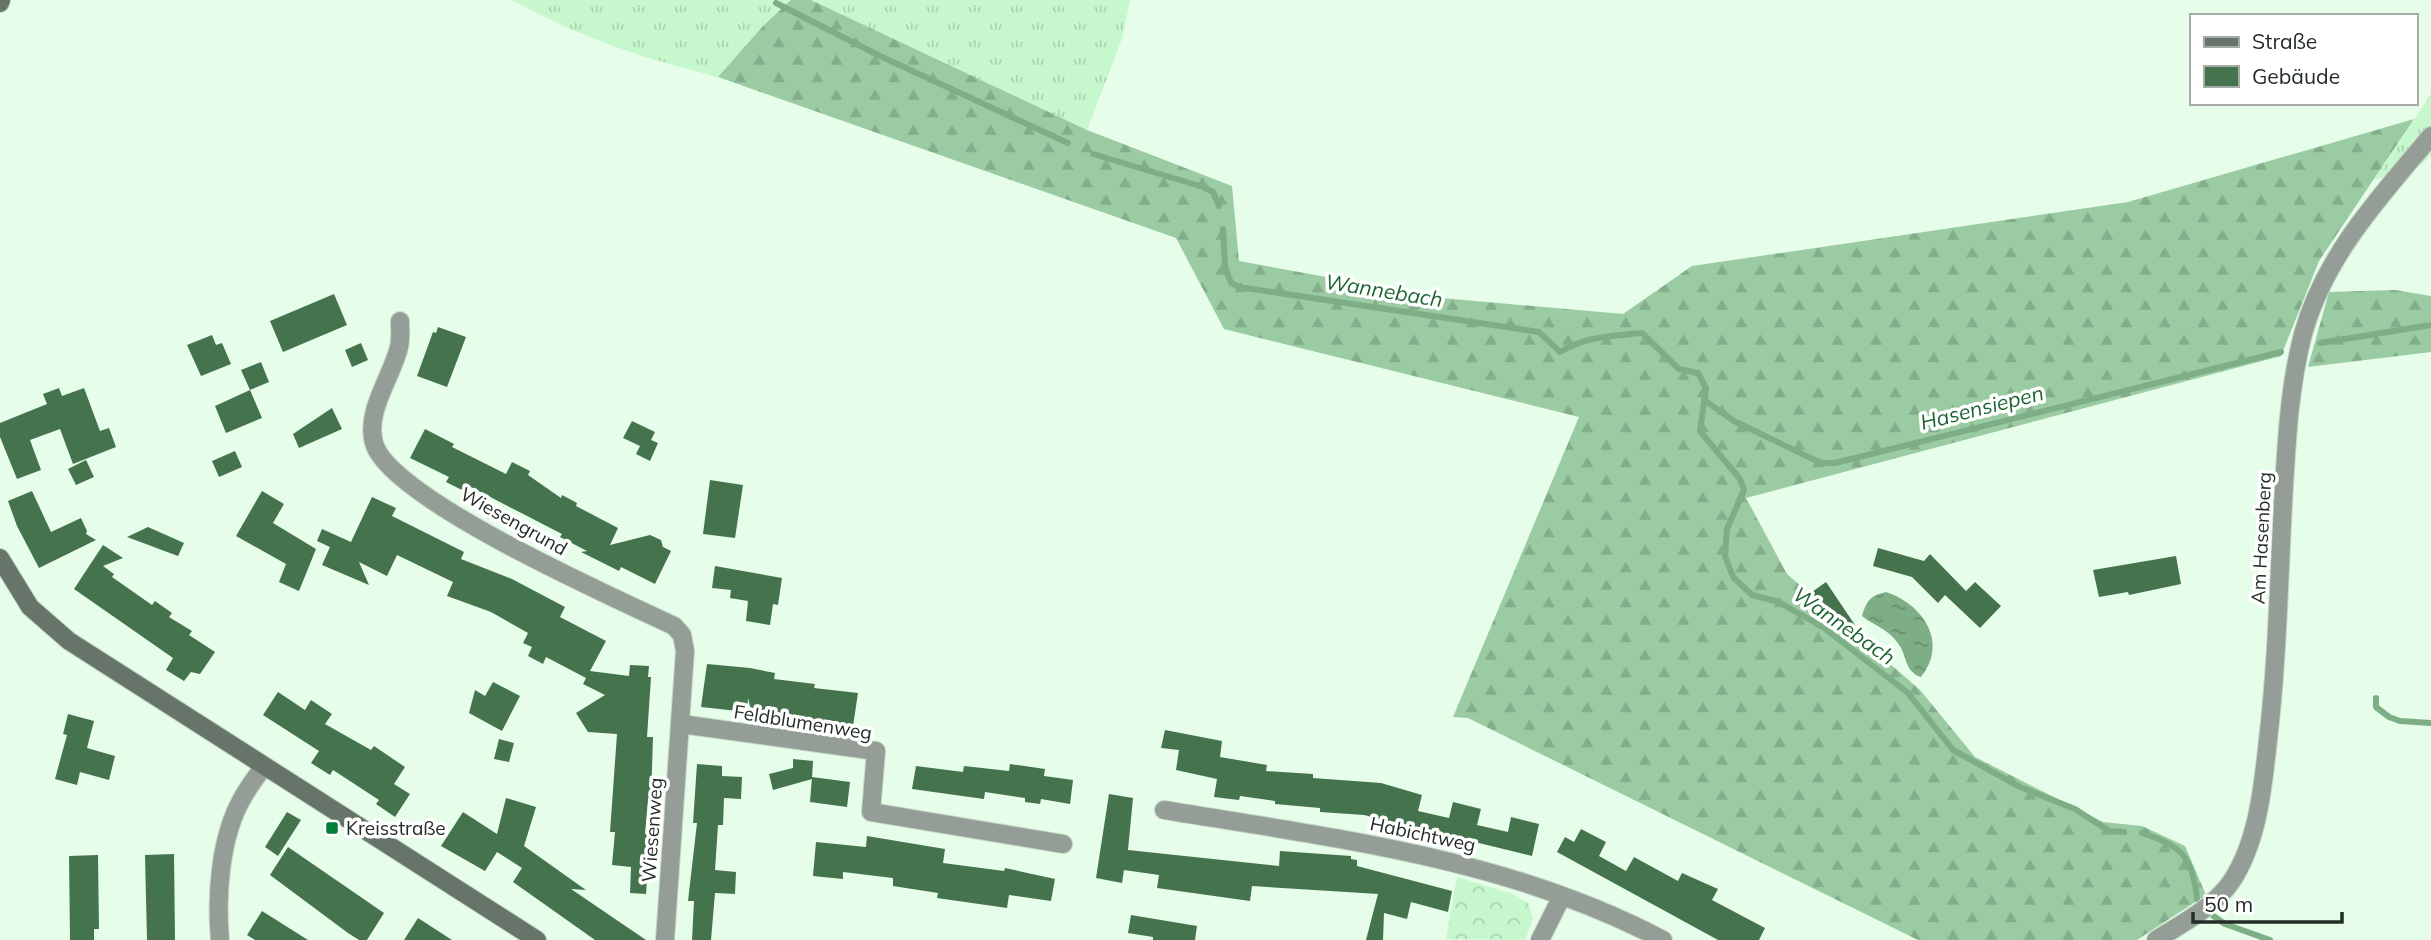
<svg xmlns="http://www.w3.org/2000/svg" width="2431" height="940" font-family="Mulish,sans-serif">
<defs>
<pattern id="grass-tufts" width="24" height="20" patternUnits="userSpaceOnUse" patternTransform="scale(1.75)"><rect width="24" height="20" fill="#c6f7cd"/><path d="M3 7l-1-3M5 7V3M7 7l1-3M15 17l-1-3M17 17v-4M19 17l1-3" fill="none" stroke="#aad4b0"/></pattern>
<pattern id="forest-firs" width="22" height="20" patternUnits="userSpaceOnUse" patternTransform="scale(1.75)"><rect width="22" height="20" fill="#9acba2"/><path d="M5 1l3.5 6h-7zM16 11l3.5 6h-7z" fill="#84ae8b"/></pattern>
<pattern id="park-crowns" width="20" height="18" patternUnits="userSpaceOnUse" patternTransform="scale(1.75)"><rect width="20" height="18" fill="#c6f7cd"/><path d="M2 6a3 3 0 1 1 6 0M12 15a3 3 0 1 1 6 0" fill="none" stroke="#aad4b0"/></pattern>
<pattern id="water-ripples" width="26" height="14" patternUnits="userSpaceOnUse" patternTransform="scale(1.75)"><rect width="26" height="14" fill="#7eae86"/><path d="M2 4q2-2 4 0t4 0M15 11q2-2 4 0t4 0" fill="none" stroke="#678e6d"/></pattern>
</defs>
<rect width="100%" height="100%" fill="#e6fde9"/>
<g fill="url(#grass-tufts)">
<path d="M512,0H791L763,26L718,77C639,57 584,39 512,0Z"/>
<polygon points="811,0 1130,0 1123,36 1087,130"/>
<polygon points="2431,94 2431,155 2423,163 2374,180"/>
</g>
<g fill="url(#forest-firs)">
<polygon points="791,0 811,0 1087,130 1232,186 1239,261 1441,298 1623,314 1692,266 2128,202 2414,119 2319,261 2281,356 1746,498 1787,574 1920,690 1975,757 2103,822 2142,826 2185,846 2206,895 2137,940 1918,940 1468,718 1453,717 1579,417 1224,329 1176,238 718,77 763,26"/>
<polygon points="2395,290 2431,296 2431,352 2308,367 2329,292"/>
</g>
<polygon fill="url(#park-crowns)" points="1457,877 1513,894 1528,903 1533,918 1525,940 1446,939"/>
<path fill="url(#water-ripples)" d="M1886,592C1923,604 1949,643 1921,677C1904,672 1907,653 1897,642C1888,629 1873,625 1862,616C1867,600 1870,596 1886,592Z"/>
<g fill="none" stroke-linecap="round" stroke-linejoin="round">
<g stroke="#7eae86" stroke-width="6">
<polyline points="776,3 880,56 1068,143"/>
<polyline points="1093,154 1203,187 1213,192 1219,206"/>
<path d="M1223,229L1225,267L1231,283L1239,287L1539,332L1560,352C1586,336 1612,336 1642,333L1679,369L1698,373L1706,388L1700,431L1740,479L1744,490L1727,529L1725,556L1733,577L1752,595L1779,602L1824,628L1908,693L1953,750L2020,787L2075,809L2109,831L2124,832"/>
<polyline points="2320,343 2431,325"/>
<polyline points="1704,400 1734,421 1821,463 1835,463 2281,352"/>
<polyline points="2376,698 2376,707 2389,717 2400,721 2431,723"/>
<path d="M2142,833C2182,846 2193,857 2197,899"/>
<polyline points="2212,915 2225,924 2270,940"/>
</g>
</g>
<g fill="#45734e">
<polygon points="334,294 347,325 283,352 270,321"/>
<polygon points="438,327 466,337 447,387 417,376 433,332 436,333"/>
<polygon points="212,335 216,345 222,343 231,364 201,376 187,345"/>
<polygon points="361,343 368,360 352,367 345,350"/>
<polygon points="261,362 269,382 250,390 241,370"/>
<polygon points="59,388 62,396 84,388 100,431 109,428 116,447 73,464 60,429 30,440 41,470 17,479 0,437 0,423 47,404 43,394"/>
<polygon points="250,390 262,418 226,433 215,406"/>
<polygon points="332,408 342,429 299,448 293,434"/>
<polygon points="632,421 655,432 651,440 658,443 650,461 636,454 640,446 623,438"/>
<polygon points="425,429 454,444 452,447 506,474 512,462 530,471 528,475 561,498 562,495 577,503 576,506 618,528 610,545 650,535 661,540 663,547 671,551 655,584 621,567 619,571 581,552 587,551 560,537 562,534 467,485 464,491 446,482 449,477 410,458"/>
<polygon points="235,451 242,467 219,477 212,461"/>
<polygon points="86,460 94,477 76,485 68,469"/>
<polygon points="710,480 743,485 735,538 703,534"/>
<polygon points="32,491 51,532 81,518 87,531 86,534 96,540 39,568 17,526 8,501"/>
<polygon points="262,491 284,504 273,523 316,549 299,591 279,582 286,564 236,536"/>
<polygon points="372,497 396,508 392,516 464,552 461,559 512,579 565,607 560,617 606,641 590,671 629,676 630,665 649,666 648,677 651,677 647,737 653,737 651,800 648,800 645,834 650,834 646,894 630,893 631,867 612,865 615,832 610,832 617,734 588,732 576,713 605,695 583,684 586,678 546,657 543,664 528,656 532,647 523,643 528,633 491,612 447,596 453,582 397,555 387,576 359,562 369,585 322,565 330,547 317,541 322,529 351,542"/>
<polygon points="148,527 184,543 178,556 127,537"/>
<polygon points="103,545 123,558 103,566 114,574 112,577 152,605 155,601 172,613 169,617 192,631 189,635 215,652 200,674 191,672 184,681 166,670 173,658 74,589"/>
<polygon points="1878,548 1924,561 1930,554 1966,591 1975,582 2001,606 1980,628 1945,595 1938,603 1912,577 1873,566"/>
<polygon points="2176,556 2181,584 2129,595 2128,592 2099,597 2093,570"/>
<polygon points="715,566 782,578 778,605 773,604 770,625 746,621 748,601 730,598 731,590 712,588"/>
<polygon points="1826,582 1855,625 1840,635 1812,592"/>
<polygon points="707,664 750,668 775,673 774,679 815,684 814,688 858,693 853,726 752,714 748,698 747,712 701,707"/>
<polygon points="493,682 520,696 502,731 469,713 475,690 485,696"/>
<polygon points="278,692 305,710 311,700 332,714 325,724 371,750 374,746 405,767 394,784 410,794 395,817 376,804 379,800 333,770 330,775 311,763 319,751 263,715"/>
<polygon points="68,714 94,721 87,748 115,756 109,780 80,772 77,785 55,779 67,735 63,734"/>
<polygon points="1165,730 1222,741 1220,757 1267,765 1266,771 1313,774 1313,778 1381,783 1422,795 1418,811 1449,818 1453,802 1481,809 1477,825 1508,832 1511,817 1539,824 1532,856 1364,815 1320,812 1320,808 1275,804 1275,801 1240,796 1239,800 1214,797 1217,779 1176,770 1179,750 1161,748"/>
<polygon points="499,739 514,743 509,762 494,759"/>
<polygon points="793,759 813,761 812,779 773,790 769,774 793,768"/>
<polygon points="697,764 722,766 722,776 742,777 741,799 724,798 723,825 718,825 715,870 736,872 735,894 715,893 711,940 692,940 694,901 688,901 697,823 693,823"/>
<polygon points="1010,764 1045,769 1044,776 1073,780 1070,804 1041,799 1040,804 1025,802 1025,798 985,792 984,799 912,789 916,766 963,772 964,766 1009,771"/>
<polygon points="812,777 850,782 847,807 810,802"/>
<polygon points="1109,794 1133,798 1128,850 1279,866 1280,851 1351,856 1351,859 1357,860 1357,866 1452,891 1448,912 1411,902 1407,919 1384,913 1383,940 1366,940 1378,894 1252,886 1250,901 1157,888 1159,875 1124,870 1122,883 1096,878"/>
<polygon points="506,798 536,807 524,846 586,890 571,889 646,940 595,940 513,882 522,868 497,852 485,871 441,846 463,812 497,834"/>
<polygon points="287,812 301,820 278,856 265,847"/>
<polygon points="1581,829 1606,842 1599,856 1626,871 1634,857 1678,881 1682,873 1718,889 1712,900 1765,928 1759,940 1718,940 1557,852 1565,837 1574,842"/>
<polygon points="867,836 945,849 943,863 1004,871 1005,868 1055,879 1051,901 1009,895 1007,908 937,898 938,893 893,886 893,878 843,872 843,879 813,876 816,842 866,847"/>
<polygon points="288,847 384,913 367,940 359,940 348,933 270,875"/>
<polygon points="174,854 175,940 147,940 145,855"/>
<polygon points="98,855 99,929 94,929 94,940 70,940 69,856"/>
<polygon points="262,911 308,940 255,940 247,935"/>
<polygon points="1131,915 1197,926 1195,940 1153,940 1153,937 1128,933"/>
<polygon points="418,918 452,940 404,940"/>
</g>
<g fill="none" stroke-linecap="round" stroke-linejoin="round">
<defs>
<g id="street">
<path d="M400,321C400,329 401,339 399,347C392,377 365,411 374,443C388,498 617,599 674,626L682,635L685,651L665,940"/>
<polyline points="681,724 876,751 871,812 1063,844"/>
<path d="M1164,810C1334,838 1508,858 1663,940"/>
<path d="M220,940C216,896 220,836 243,797C249,786 257,776 264,766"/>
<polyline points="1540,940 1561,898"/>
<path d="M2156,940C2181,924 2213,908 2231,882C2258,842 2263,786 2268,740C2278,655 2279,571 2284,486C2287,435 2290,384 2303,334C2325,255 2380,197 2431,136"/>
</g>
<g id="secondary">
<polyline points="0,3 1,0"/>
<polyline points="0,558 30,607 69,641 537,940"/>
</g>
</defs>
<use href="#street" stroke="#c3d7c6" stroke-width="20"/>
<use href="#secondary" stroke="#c3d7c6" stroke-width="20"/>
<use href="#street" stroke="#959e96" stroke-width="18"/>
<use href="#secondary" stroke="#677469" stroke-width="18"/>
</g>
<rect fill="#027e36" stroke="#fff" stroke-width="2.5" x="325" y="821" width="14" height="14" rx="3.5"/>
<g text-anchor="middle" stroke-width="7" stroke-linejoin="round" paint-order="stroke">
<g font-size="19" fill="#232c25" stroke="#fff">
<text transform="translate(514 521) rotate(29)" y="7">Wiesengrund</text>
<text transform="translate(2261 538) rotate(-87)" y="7">Am Hasenberg</text>
<text transform="translate(803 722) rotate(9)" y="7">Feldblumenweg</text>
<text transform="translate(652 830) rotate(-86)" y="7">Wiesenweg</text>
<text transform="translate(1423 834) rotate(12)" y="7">Habichtweg</text>
</g>
<g font-size="19" fill="#232c25" stroke="#fff" text-anchor="start">
<text x="346" y="835">Kreisstraße</text>
</g>
<g font-size="21" font-style="italic" fill="#1d6532" stroke="#fff">
<text transform="translate(1384 291) rotate(9)" y="7">Wannebach</text>
<text transform="translate(1982 408) rotate(-14)" y="7">Hasensiepen</text>
<text transform="translate(1844 626) rotate(35)" y="7">Wannebach</text>
</g>
</g>
<rect x="2190" y="14" width="228" height="91" fill="#ffffff" stroke="#a7aba8" stroke-width="2"/>
<rect x="2204" y="37" width="35" height="10" fill="#677469" stroke="#a7aba8" stroke-width="2"/>
<text x="2252" y="49" font-size="21" fill="#232c25">Straße</text>
<rect x="2204" y="66" width="35" height="21" fill="#45734e" stroke="#a7aba8" stroke-width="2"/>
<text x="2252" y="84" font-size="21" fill="#232c25">Gebäude</text>
<path d="M2193 912v10h149v-10" fill="none" stroke="#232c25" stroke-width="3.5"/>
<text x="2204" y="912" font-size="21" fill="#232c25" stroke="#ffffff" stroke-width="5" paint-order="stroke">50 m</text>
</svg>
